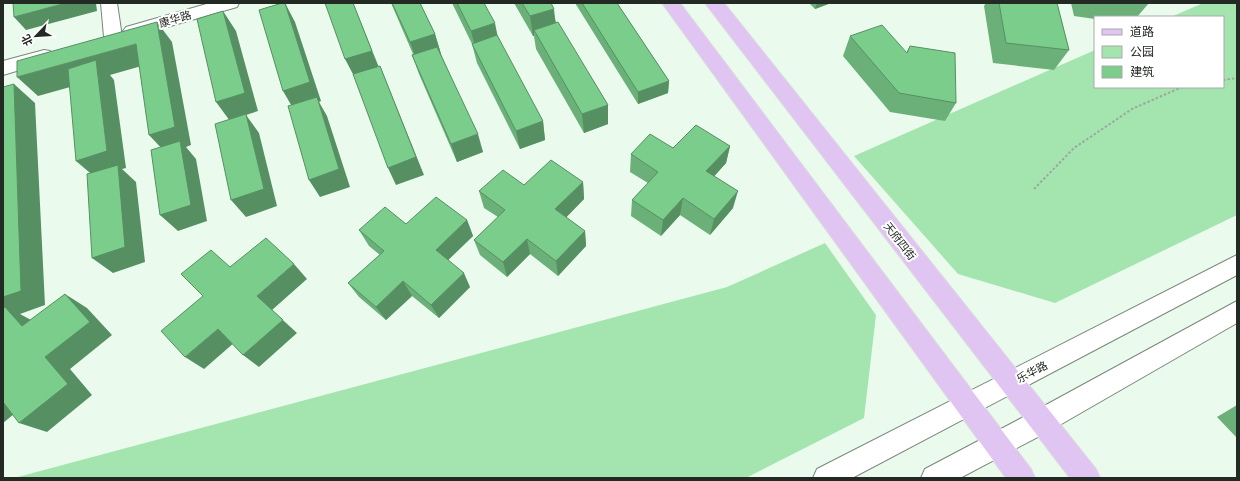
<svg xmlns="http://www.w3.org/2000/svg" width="1240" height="481" font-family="Overpass,'Noto Sans SC',sans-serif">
<rect width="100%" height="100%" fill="#eafbed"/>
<g fill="#a4e5af">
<polygon points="1203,3 1237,3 1237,215 1055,303 958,274 854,156 1095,50 1095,87 1223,87 1223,17 1171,17"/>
<polygon points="825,243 876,315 864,418 746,478 14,478 727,287"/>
</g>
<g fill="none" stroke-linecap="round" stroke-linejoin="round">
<defs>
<g id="minor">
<polygon points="101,3 117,3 122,37 119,41 113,43 107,41 104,37"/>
<polygon points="210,3 239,3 237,7 132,37 126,35 123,31 126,27"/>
<polygon points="44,50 50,51 53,56 50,61 3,75 3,61"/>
<polygon points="1237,255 1237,275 852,478 813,478 817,469"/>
<polygon points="1237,301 1237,323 1051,430 960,478 921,478 925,469 1033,412"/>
</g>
<g id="major">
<polygon points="662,3 680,3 1031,469 1035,478 1006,478"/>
<polygon points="705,3 724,3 1096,469 1100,478 1070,478"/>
</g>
</defs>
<use href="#minor" stroke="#79877b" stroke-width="2"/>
<use href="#major" stroke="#dcdddc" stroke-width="2"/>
<g stroke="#9ba89d" stroke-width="2" stroke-dasharray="2.5 2" stroke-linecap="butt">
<polyline points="1223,80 1237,78"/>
<polyline points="1034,189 1074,148 1132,109 1182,87"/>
</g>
<use href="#minor" fill="#fff" fill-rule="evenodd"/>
<use href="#major" fill="#e0c5f3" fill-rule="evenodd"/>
</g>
<g fill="#6ab078">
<polygon points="391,3 420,3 435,34 441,54 483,152 457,162 419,74 412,55 413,54"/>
<polygon points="452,3 484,3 498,39 543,121 545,140 520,149 477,63 472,44"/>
<polygon points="514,3 551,3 556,22 608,105 608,124 584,133 536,49 534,36 533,36"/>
<polygon points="575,3 617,3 669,81 668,93 638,104"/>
<polygon points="809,3 831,3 815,9"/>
<polygon points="986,3 1057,3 1069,50 1054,70 993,63 984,6"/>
<polygon points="1071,3 1149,3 1137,17 1095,17 1095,19 1074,16"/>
<polygon points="850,36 906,53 910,46 956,103 945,121 890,112 843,56"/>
<polygon points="730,146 726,163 714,176 733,208 710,235 680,215 661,236 631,216 632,200 648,183 630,172 631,154 673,148"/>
<polygon points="583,182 584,199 566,217 585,231 586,246 558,276 530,254 507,277 480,255 474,240 498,217 484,208 479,191 524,185"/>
<polygon points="467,220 473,236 448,260 470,287 439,318 412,296 386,320 359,297 348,283 380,255 369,246 359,230 406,224"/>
<polygon points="1237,405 1237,438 1217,417"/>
</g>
<g fill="#569062">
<polygon points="66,3 96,3 97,11 26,30 14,17"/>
<polygon points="285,3 295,22 321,101 319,102 327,116 350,187 320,197 309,180 294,110 283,91"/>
<polygon points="353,3 380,70 355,78 345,59"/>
<polygon points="817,3 831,3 815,9"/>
<polygon points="554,9 556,29 534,30 534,36 533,36 530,16"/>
<polygon points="223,11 236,31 258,111 246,115 259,133 277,206 246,217 231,200 230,121 216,102"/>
<polygon points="157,22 172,42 191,145 186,147 196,159 207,221 178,231 160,215 166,153 149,135"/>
<polygon points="495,23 499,43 476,50 471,31"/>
<polygon points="435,34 441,54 417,62 410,42"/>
<polygon points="136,44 152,63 110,75 114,80 126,168 122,169 136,182 145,262 113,273 92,258 96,178 76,161 99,79 38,96 17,77"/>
<polygon points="380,66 424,175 396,185 388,168"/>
<polygon points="669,81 668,93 638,104 638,92"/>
<polygon points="14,84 35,103 45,305 20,314 31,320 47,339 3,320 3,297"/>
<polygon points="608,105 608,124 584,133 582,114"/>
<polygon points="543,121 545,140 520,149 516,131"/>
<polygon points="478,134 483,152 457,162 451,144"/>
<polygon points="730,146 726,163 703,189 706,171"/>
<polygon points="583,182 584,199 558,226 555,209"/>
<polygon points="738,191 733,208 710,235 714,219"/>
<polygon points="683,198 680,215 661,236 663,220"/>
<polygon points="467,220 473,236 443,265 436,250"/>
<polygon points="585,231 586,246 558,276 556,261"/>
<polygon points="527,239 530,254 507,277 503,262"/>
<polygon points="294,264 307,279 272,310 297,333 259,367 243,355 257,296"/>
<polygon points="464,273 470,287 439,318 431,305"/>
<polygon points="403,281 412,296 386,320 376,307"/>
<polygon points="65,294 87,308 112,335 70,369 92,395 47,432 19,423"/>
<polygon points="218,329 235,342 204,369 185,357"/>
<polygon points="3,397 25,405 3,423"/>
</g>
<g fill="#7bcd8c" stroke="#569062">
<polygon points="13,3 66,3 14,17"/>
<polygon points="282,3 285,3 310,82 283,91 259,10"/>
<polygon points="325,3 353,3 372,51 345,59"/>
<polygon points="392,3 420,3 435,34 410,42"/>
<polygon points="457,3 484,3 495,23 471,31"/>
<polygon points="522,3 551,3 554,9 530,16"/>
<polygon points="582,3 617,3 669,81 638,92"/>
<polygon points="999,3 1057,3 1069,50 1006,43"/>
<polygon points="223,11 245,93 216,102 197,19"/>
<polygon points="157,22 175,127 149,135 136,44 17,77 17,61"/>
<polygon points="558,22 608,105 582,114 534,30"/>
<polygon points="882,25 907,53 910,46 955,53 956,103 899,93 850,36"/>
<polygon points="497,35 543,121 516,131 472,44"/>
<polygon points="437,47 478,134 451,144 412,55"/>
<polygon points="96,60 107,151 76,161 68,69"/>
<polygon points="380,66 416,157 388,168 353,74"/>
<polygon points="14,84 21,291 3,297 3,87"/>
<polygon points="317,97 339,169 309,180 288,106"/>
<polygon points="246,114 264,189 231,200 215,124"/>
<polygon points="696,125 730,146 706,171 738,191 714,219 683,198 663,220 632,200 658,172 631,154 650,134 673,148"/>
<polygon points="180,141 191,205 160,215 151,150"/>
<polygon points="551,160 583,182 555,209 585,231 556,261 527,239 503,262 474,240 505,210 479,191 503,170 524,185"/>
<polygon points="118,165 125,247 92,258 87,174"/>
<polygon points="436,197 467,220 436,250 464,273 431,305 403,281 376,307 348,283 384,251 359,230 385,207 406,224"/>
<polygon points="266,238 294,264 257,296 283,320 243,355 218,329 185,357 161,331 203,296 181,274 211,250 230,267"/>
<polygon points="65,294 90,322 45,357 68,384 19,423 3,402 3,308 5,307 22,326"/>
</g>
<g text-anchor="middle" stroke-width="4" stroke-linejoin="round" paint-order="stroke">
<g font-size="11" fill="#232923" stroke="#fff">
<text transform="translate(175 19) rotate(-16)" y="4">康华路</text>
<text transform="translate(900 241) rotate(52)" y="4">天府四街</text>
<text transform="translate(1032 372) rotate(-28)" y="4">乐华路</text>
</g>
</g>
<rect width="1240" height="481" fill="none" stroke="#232923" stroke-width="8"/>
<rect x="1094" y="16" width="130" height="72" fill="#ffffff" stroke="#a7a9a7"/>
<rect x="1102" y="29" width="20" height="6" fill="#e0c5f3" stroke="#a7a9a7"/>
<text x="1130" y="36" font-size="12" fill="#232923">道路</text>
<rect x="1102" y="46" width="20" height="12" fill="#a4e5af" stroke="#a7a9a7"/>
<text x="1130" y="56" font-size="12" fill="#232923">公园</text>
<rect x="1102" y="66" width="20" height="12" fill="#7bcd8c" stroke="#a7a9a7"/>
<text x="1130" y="76" font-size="12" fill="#232923">建筑</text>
<g transform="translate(36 36) rotate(245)" stroke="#ffffff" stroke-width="3" paint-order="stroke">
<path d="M0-3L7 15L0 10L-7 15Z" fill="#232923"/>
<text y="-6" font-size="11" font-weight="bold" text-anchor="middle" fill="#232923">北</text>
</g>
</svg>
